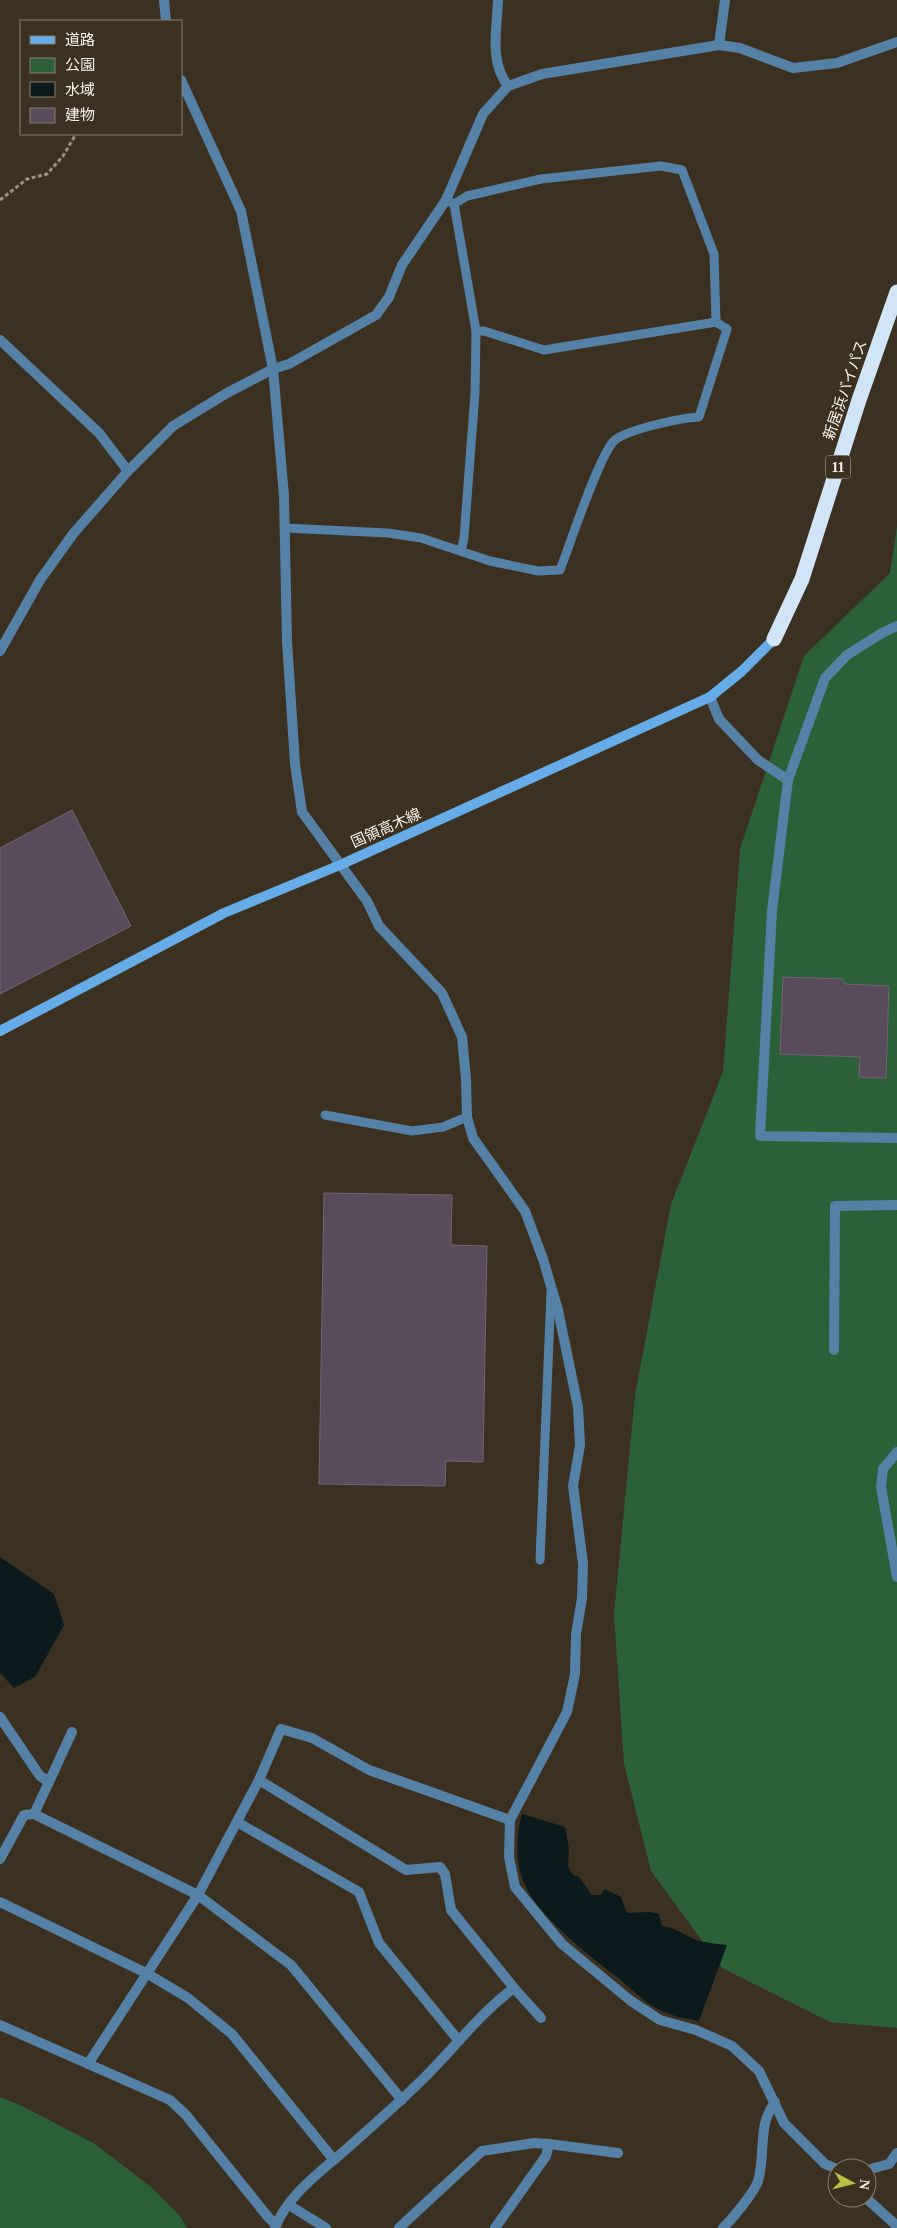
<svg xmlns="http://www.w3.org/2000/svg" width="897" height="2228" font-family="'Times New Roman','Noto Sans JP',serif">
<rect width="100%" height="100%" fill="#3c3120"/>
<g fill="#2c6037">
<polygon points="897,526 897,2028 830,2022 722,1968 651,1871 624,1764 614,1614 635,1395 671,1204 723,1072 740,849 804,656 890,573"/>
<polygon points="0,2097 22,2106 95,2144 151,2187 180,2216 187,2228 0,2228"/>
</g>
<g fill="#0b1a1c">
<polygon points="0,1557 54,1594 64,1625 35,1677 14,1688 0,1673"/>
<path d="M522,1814L565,1827L569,1849L568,1866L573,1875L579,1877L592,1895H600L605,1889L621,1897L627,1913L650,1912L659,1914L662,1926C676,1927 686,1937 699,1941C708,1943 718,1944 727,1945L699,2021C683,2018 670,2016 656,2008C644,2002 633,1990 623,1982C593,1958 541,1920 525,1885C515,1863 516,1837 522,1814Z"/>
</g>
<g fill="#594b5c" stroke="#726476">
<polygon points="72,810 131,926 0,994 0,848"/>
<polygon points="783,977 843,979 845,984 889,986 886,1078 859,1077 860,1057 780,1054"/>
<polygon points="324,1193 452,1195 451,1245 487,1246 483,1462 446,1461 445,1486 319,1484"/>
</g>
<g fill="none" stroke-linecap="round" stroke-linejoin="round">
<polyline stroke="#9c9385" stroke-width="3" stroke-dasharray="4 2.5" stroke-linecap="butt" points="0,200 27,179 47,174 63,156 76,134"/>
<g stroke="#5581a7" stroke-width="9">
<polyline points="446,200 454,204 467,196 541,179 661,166 682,170 714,254 716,322"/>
<polyline points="454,204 476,331 475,393 464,538 461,551"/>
<path d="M285,528L388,533L421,538L490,561L538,571L560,570C569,547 600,452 615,440C629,429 681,418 699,417L727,329L716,322L544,350L484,331H476"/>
<polyline points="325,1115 412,1131 443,1127 467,1117"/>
<polyline points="540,1560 551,1292"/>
</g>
<g stroke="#5581a7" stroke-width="10">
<polyline points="164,0 166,21"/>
<path d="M498,0C497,29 489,62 508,86"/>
<polyline points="719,45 725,0"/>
<polyline points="181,80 241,211 273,369 284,496 287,641 295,764 302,812 367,901 379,926 442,993 462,1037 466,1079 467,1117 473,1138 525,1211 543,1259 558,1310 578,1407 580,1445 573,1486 583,1564 582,1598 576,1634 575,1674 567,1712 510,1820 509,1857 515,1887 562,1944 631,2001 660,2020 696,2030 732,2046 759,2071 784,2123 825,2164 837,2169"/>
<polyline points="0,340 99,433 128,471"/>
<polyline points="897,626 882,633 847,655 825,678 788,780 772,911 760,1136 897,1138"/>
<polyline points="0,651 40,580 73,534 128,471 173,426 227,393 273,369 289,364 376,315 389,297 402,265 446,200 483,114 508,86 542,74 719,45 740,48 793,68 837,63 897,42"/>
<polyline points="710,697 719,719 758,760 788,780"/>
<polyline points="834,1350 835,1206 897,1205"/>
<polyline points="897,1452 883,1469 881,1487 897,1577"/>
<polyline points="0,1717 40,1776 49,1782 72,1732"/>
<polyline points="259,1780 406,1870 440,1867 445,1874 451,1910 514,1988 541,2018"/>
<polyline points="49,1782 34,1814 198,1895 291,1965 402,2100"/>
<polyline points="237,1822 359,1892 379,1943 459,2041"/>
<polyline points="0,1859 24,1815 34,1814"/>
<polyline points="0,1902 148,1974 188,1998 232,2034 334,2160"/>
<polyline points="0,2025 170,2100 186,2115 268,2217 276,2225"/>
<polyline points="88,2064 198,1895 259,1780 281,1729 312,1738 369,1770 510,1820"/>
<polyline points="867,2170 889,2164 897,2153"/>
<polyline points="866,2198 897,2226"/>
<polyline points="289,2205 326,2228"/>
<path d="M275,2228C287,2196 318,2174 343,2152C371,2127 399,2103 425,2077C455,2047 480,2013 514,1988"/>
<polyline points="399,2228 482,2151 534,2143 549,2144 618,2153"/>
<polyline points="495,2228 546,2156 549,2144"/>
<path d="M723,2228C732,2219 754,2193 758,2181C766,2155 757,2125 775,2102"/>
</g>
<polyline stroke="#65ace9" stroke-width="10" points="0,1031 224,913 340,865 710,697 742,671 774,639"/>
<polyline stroke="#d1e5f8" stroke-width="15" points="774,639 802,579 859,400 897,292"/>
</g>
<g text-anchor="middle" stroke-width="4" stroke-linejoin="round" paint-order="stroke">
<rect fill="#3c3120" stroke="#c0b7ab" stroke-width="1" x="825.5" y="455.5" width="25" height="23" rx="4"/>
<g font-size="14" font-weight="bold" fill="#f8f1e6">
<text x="838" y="472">11</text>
</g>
<g font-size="15" fill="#f8f1e6" stroke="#3c3120">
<text transform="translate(845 390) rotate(-71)" y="5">新居浜バイパス</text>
<text transform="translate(386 828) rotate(-24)" y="5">国領高木線</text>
</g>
</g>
<rect x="20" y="20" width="162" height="115" fill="#3c3120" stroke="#877e6f"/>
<rect x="30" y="36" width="25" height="8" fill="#65ace9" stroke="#877e6f"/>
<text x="65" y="45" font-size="15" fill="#f8f1e6">道路</text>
<rect x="30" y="58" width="25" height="15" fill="#2c6037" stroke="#877e6f"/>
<text x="65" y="70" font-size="15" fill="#f8f1e6">公園</text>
<rect x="30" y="82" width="25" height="15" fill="#0b1a1c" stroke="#877e6f"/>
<text x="65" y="95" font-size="15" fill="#f8f1e6">水域</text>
<rect x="30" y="108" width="25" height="15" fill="#594b5c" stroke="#877e6f"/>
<text x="65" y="120" font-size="15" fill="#f8f1e6">建物</text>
<g transform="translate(852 2183) rotate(97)"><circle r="24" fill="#3c3120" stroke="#877e6f"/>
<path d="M0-4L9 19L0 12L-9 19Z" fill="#bac045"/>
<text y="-8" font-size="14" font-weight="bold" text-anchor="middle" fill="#f8f1e6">N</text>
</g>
</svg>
